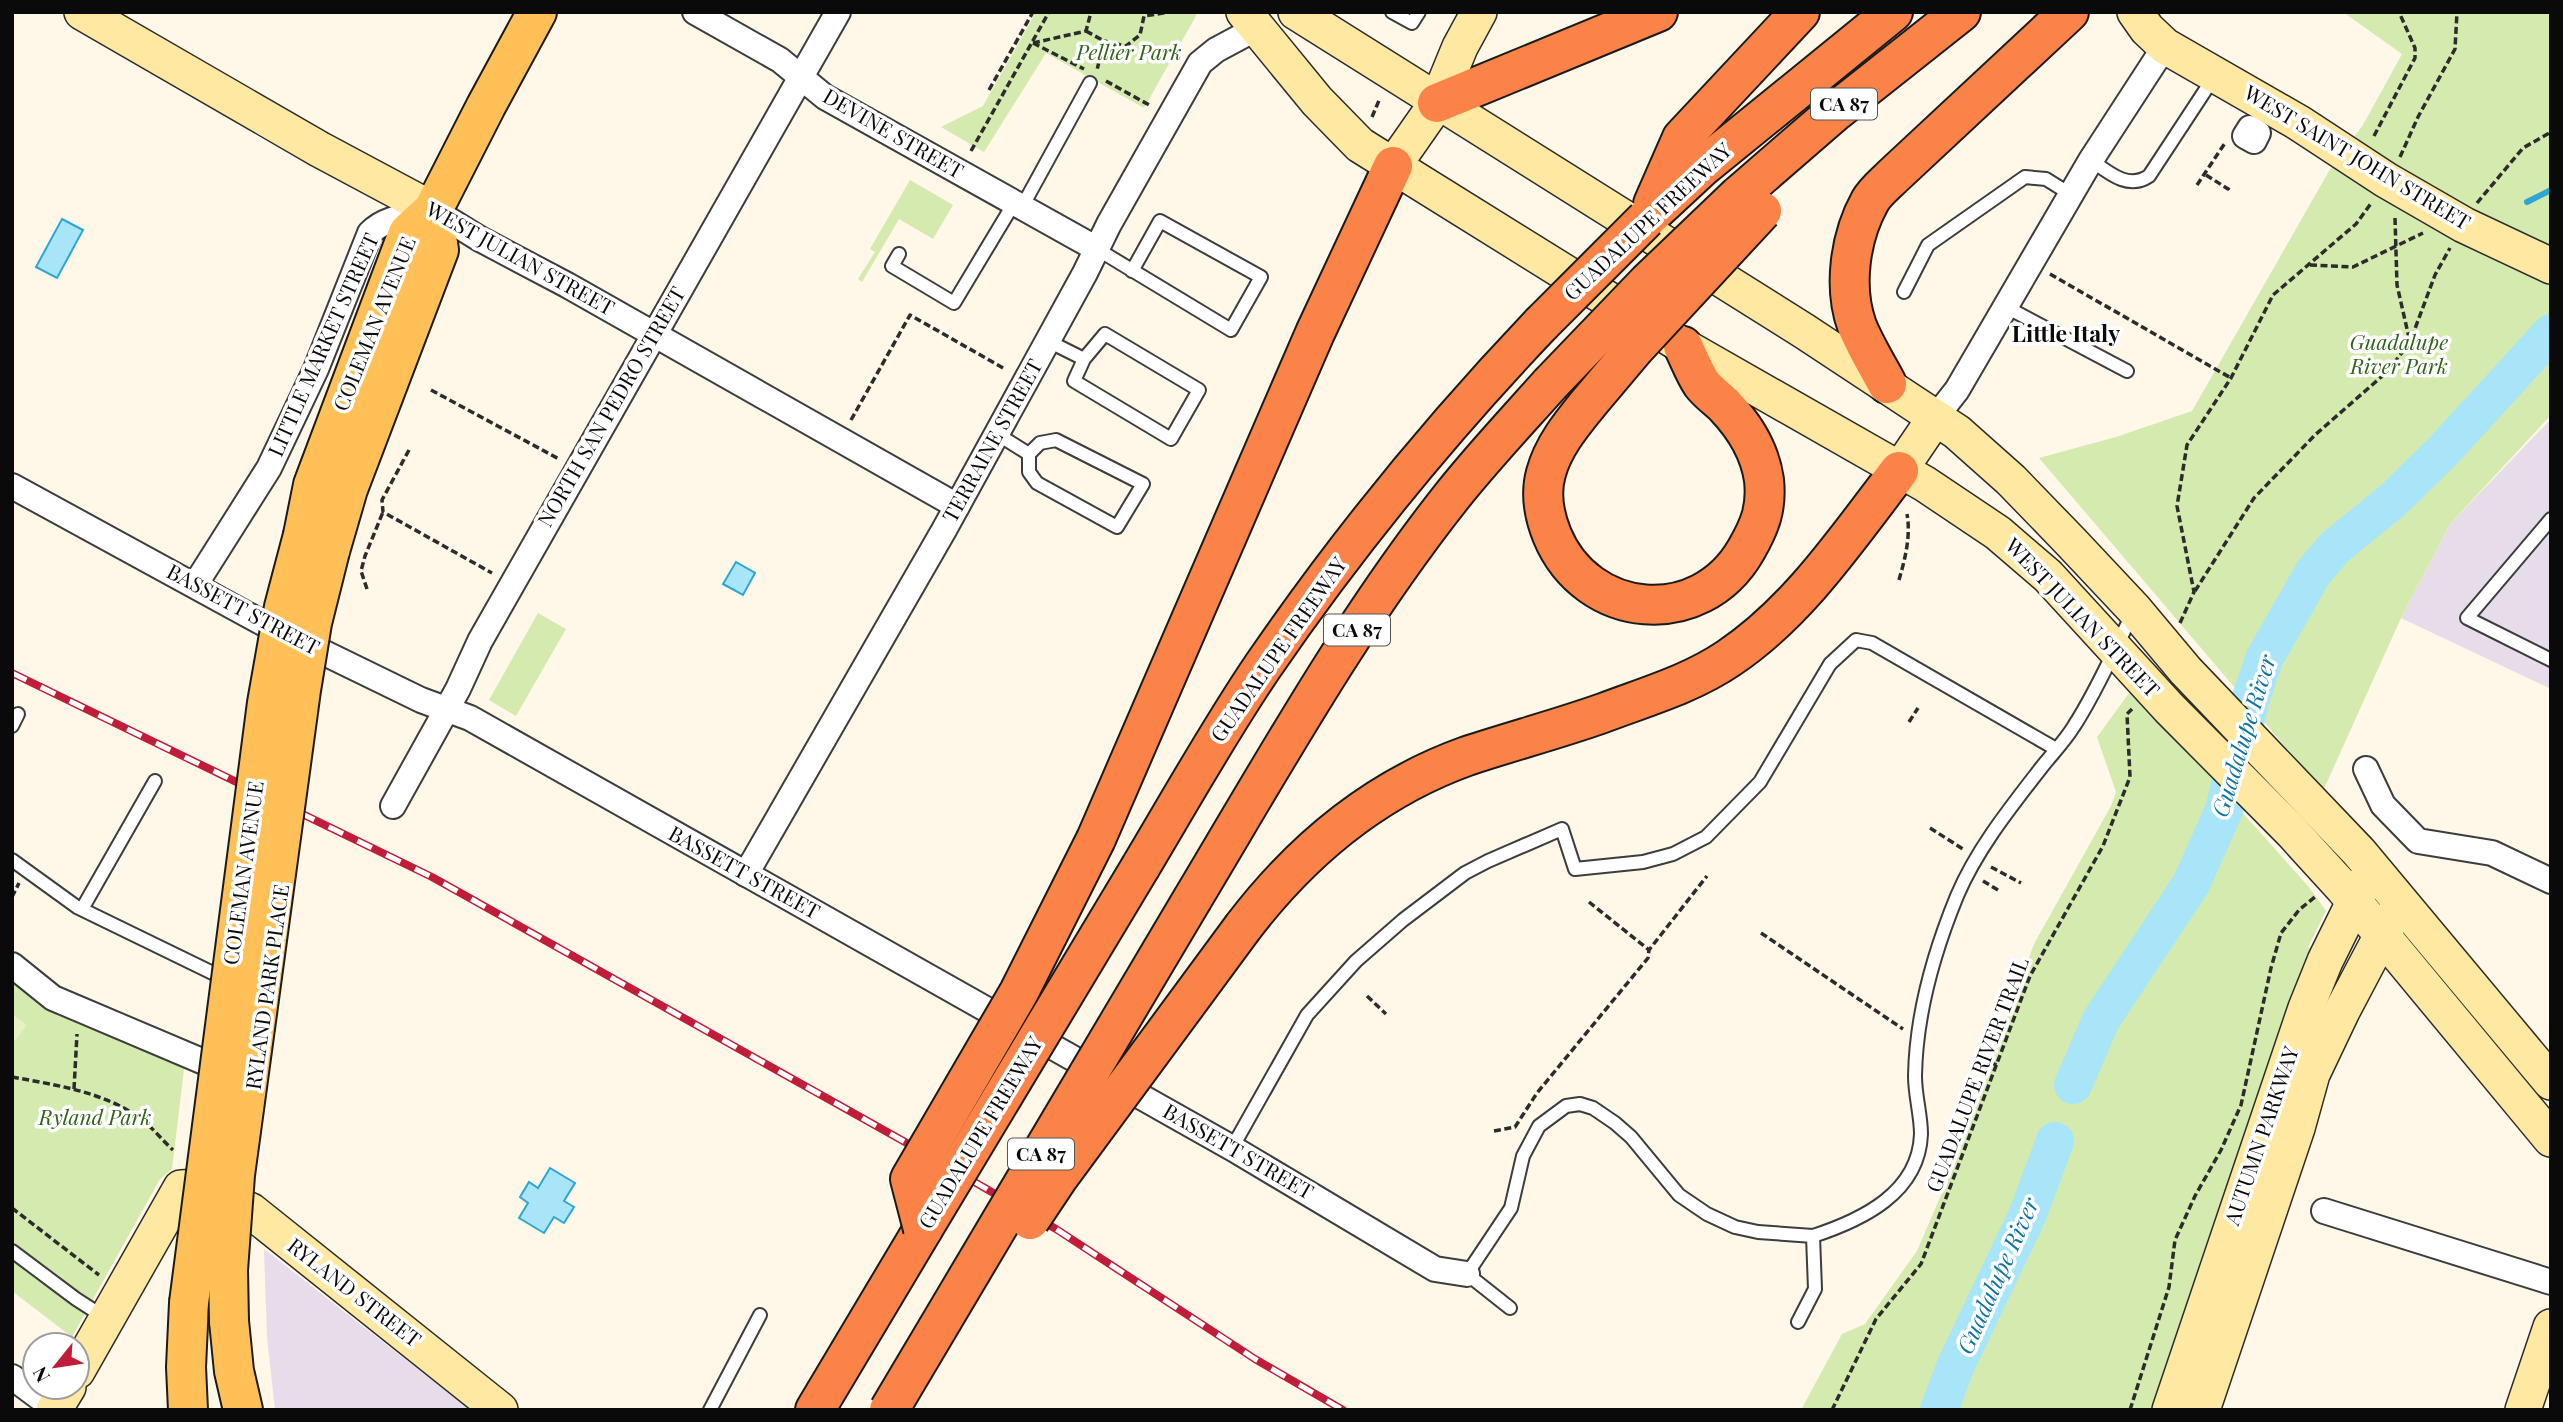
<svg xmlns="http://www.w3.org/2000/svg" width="2563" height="1422" font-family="'Playfair Display',serif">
<rect width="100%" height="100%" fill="#fff7e7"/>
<g fill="#e7ddea">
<polygon points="2551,419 2551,689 2401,618 2450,524"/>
<polygon points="264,1249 470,1410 275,1410 267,1337"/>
</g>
<g fill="#d5eaaf">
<polygon points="1036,12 1196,12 1196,16 1144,108 1046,53 984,152 941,127 983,106"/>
<polygon points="2343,12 2551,12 2551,415 2450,524 2401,618 2323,791 2039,458 2116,437 2192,411 2329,171 2363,125 2402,54"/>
<polygon points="910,180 953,205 933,239 899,219 862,282 858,279 875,252 870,249"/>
<polygon points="538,613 566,629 516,716 489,700"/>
<polygon points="2132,689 2308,886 2326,911 2308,947 2317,952 2154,1410 1801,1410 1842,1334 1865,1324 1917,1251 1947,1181 2034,944 2111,806 2116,792 2097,737"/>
<polygon points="12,981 57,1015 185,1061 172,1169 160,1179 72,1337 12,1291"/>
</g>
<polygon fill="#e7f1c2" points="12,1014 27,1025 12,1044"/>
<g fill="#a9e5f9" stroke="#2ca6d3" stroke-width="2">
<polygon points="62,219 83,230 57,278 36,267"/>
<polygon points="736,562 755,573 743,595 723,584"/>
<polygon points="550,1168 575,1183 564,1201 574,1207 564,1223 554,1217 544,1233 519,1218 528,1203 520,1197 529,1182 538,1188"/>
</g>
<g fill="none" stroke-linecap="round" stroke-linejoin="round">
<polyline stroke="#2ca6d3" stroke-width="6" points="2527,202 2551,190"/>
<g stroke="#a9e5f9" stroke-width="38">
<polyline points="2073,1085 2101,1020 2191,884 2224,810 2251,698 2264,659 2313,573 2334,548 2393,500 2443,451 2551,333"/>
<polyline points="1939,1410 1955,1367 2027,1216 2055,1141"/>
</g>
<defs>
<g id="lane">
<polyline points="1392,12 1412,23 1419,12"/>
<path d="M2091,160C2109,173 2128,190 2149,176L2214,77"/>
<polyline points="1022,207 1090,83"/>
<polyline points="1097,249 1231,330 1261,277 1160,221 1132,271"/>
<polyline points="899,254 892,266 954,303 1014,203"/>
<polyline points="1904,292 1928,245 2025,177 2046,179 2070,194"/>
<polyline points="2006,307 2127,371"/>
<polyline points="1048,341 1084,359 1074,381 1171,439 1199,390 1105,334 1084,359"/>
<polyline points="997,434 1029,454 1029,472 1037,483 1117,527 1143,484 1056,440 1040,443 1029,454"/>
<polyline points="2551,519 2467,618 2551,660"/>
<polyline points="12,726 18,714"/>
<polyline points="12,860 77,907 225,979"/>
<polyline points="82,909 155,781"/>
<polyline points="1232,1148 1307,1015 1356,961 1403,920 1465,873 1488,861 1562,829 1575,869 1643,862 1673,854 1706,837 1760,782 1830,664 1856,640 1872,643 2056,749"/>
<path d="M1813,1236C1862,1220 1919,1193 1921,1134C1921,1115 1915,1096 1915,1076C1916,1015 1934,952 1957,896C1977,849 2010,808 2041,768C2052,754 2065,741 2074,726C2097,691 2114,650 2133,613"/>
<polyline points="12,1251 76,1299 104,1317"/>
<polyline points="1510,1308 1467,1274 1511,1208 1523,1156 1539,1126 1566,1106 1580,1104 1593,1108 1615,1123 1631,1137 1679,1195 1707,1214 1735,1227 1758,1232 1813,1236 1815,1289 1798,1322"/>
<polyline points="710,1410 760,1315"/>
</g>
<g id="street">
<polyline points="695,12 780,60 825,97 1097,249"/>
<polygon points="2250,128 2258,133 2254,141 2245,136"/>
<polyline points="1935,418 1957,390 2091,160 2165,46"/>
<polyline points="12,486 259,621 421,700 470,718 1232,1148 1435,1269 1467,1274"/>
<path d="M195,585L269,468L316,369L370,233C385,217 412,215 433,210L480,239L567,285L957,506"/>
<polyline points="2366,769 2383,805 2418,841 2492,853 2551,881"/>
<polyline points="393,806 458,689 480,641 838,12"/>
<polyline points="746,874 944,530 1085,273 1109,224 1200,63 1216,50 1257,28"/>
<polyline points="12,965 53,998 230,1073"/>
<polyline points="2324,1211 2551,1282"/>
<polyline points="12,1377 55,1409"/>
</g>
<g id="secondary">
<polyline points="82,12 319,149 433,210"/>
<polyline points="1244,12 1317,101 1360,145 1683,346 1925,484 1998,533 2048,576 2169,708 2292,832 2343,888 2551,1139"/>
<polyline points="1296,12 1804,331 1957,432 2011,480 2071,542 2134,609 2186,671 2359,852 2551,1082"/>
<polyline points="2135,12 2147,29 2165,46 2299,123 2386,180 2464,225 2551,266"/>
<polyline points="1393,166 1437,103 1460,47 1479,12"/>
<polyline points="1899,471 1935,418"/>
<polyline points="77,1371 181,1188 200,1187 251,1211 500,1410"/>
<polyline points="54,1410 68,1387"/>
<polyline points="2170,1410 2306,1008 2325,961 2363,884"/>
<polyline points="2202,1410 2297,1128 2312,1074 2342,1011 2391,918"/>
<polyline points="2523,1410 2551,1327"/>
</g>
<g id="primary">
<polyline points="303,535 313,485 408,233 433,210 486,106 537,12"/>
<polyline points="330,551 348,489 439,250 433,210"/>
<polyline points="229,1321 234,1371 243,1410"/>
<polyline points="188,1410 186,1367 189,1303"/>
</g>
<g id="highway">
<polyline points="1437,103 1658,12"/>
<polyline points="1739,195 1836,111 1961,12"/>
<polyline points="1653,204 1682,138 1800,12"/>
<polyline points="1646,219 1701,168 1893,12"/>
<path d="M1887,384C1877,365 1865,346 1857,326C1843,287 1850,237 1870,201C1875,192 1885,184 1892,177L2069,12"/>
<path d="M1587,405C1570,426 1553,447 1546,473C1540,494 1544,515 1552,535C1587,620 1700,630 1746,550C1760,526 1767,508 1764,480C1760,451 1744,426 1725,406C1718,399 1708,392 1702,384C1694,372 1689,358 1683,346"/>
<polyline points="1096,839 1315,333 1393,166"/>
<path d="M1141,866C1181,799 1219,731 1263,666C1346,545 1440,430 1541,324"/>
<path d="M1193,898C1275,761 1353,621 1452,496C1483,457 1517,421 1550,384"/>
<path d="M1243,927C1301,851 1375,789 1467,756C1512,741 1558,729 1603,713C1645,697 1691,684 1729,658C1799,611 1848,537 1899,471"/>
<polyline points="815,1410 923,1229"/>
</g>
</defs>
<use href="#lane" stroke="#3d3d3d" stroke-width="16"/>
<use href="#street" stroke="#3d3d3d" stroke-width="28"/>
<use href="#secondary" stroke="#2c2c2c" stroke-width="38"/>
<use href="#primary" stroke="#1b1b1b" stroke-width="42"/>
<use href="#highway" stroke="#1b1b1b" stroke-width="42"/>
<g stroke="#2c2c2c" stroke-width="3.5" stroke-dasharray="7 3.5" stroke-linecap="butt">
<polyline points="1086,31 1104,41 1097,70"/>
<polyline points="1104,41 1126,46 1140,35 1144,16 1170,12"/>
<polyline points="1033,43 1084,69"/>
<polyline points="1033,43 1086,31 1091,12"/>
<polyline points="1106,81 1151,106"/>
<polyline points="989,90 1033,12"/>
<polyline points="1372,117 1380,98"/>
<polyline points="2374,136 2415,58 2415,48 2399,12"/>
<polyline points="971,151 1049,12"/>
<polyline points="2400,157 2418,117 2455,49 2457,12"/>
<polyline points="2206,175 2228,189 2231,185"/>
<polyline points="2197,185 2225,143"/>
<polyline points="2477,203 2523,148 2551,132"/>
<polyline points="2395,218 2397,285 2410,342"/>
<polyline points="2310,265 2353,267 2423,233"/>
<polyline points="2050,274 2231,378"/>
<polyline points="431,390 559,459"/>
<polyline points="851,420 910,315 1005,369"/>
<polyline points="409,450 382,500 383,512 492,573"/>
<path d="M1899,580C1905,559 1911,536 1907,514"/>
<polyline points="367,589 361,571 365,556 383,512"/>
<polyline points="2195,591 2254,498 2315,435 2388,371 2410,342 2435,275 2450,248"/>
<polyline points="2180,623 2194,592 2177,506 2187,445 2231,378 2273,295 2356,224 2372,202"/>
<polyline points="1909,722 1918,708"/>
<polyline points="1930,828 1963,849"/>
<polyline points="1991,867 2021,883"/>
<polyline points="1983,881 1998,890"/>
<polyline points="12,897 19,883"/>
<polyline points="1589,902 1649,950"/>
<polyline points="1761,933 1903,1029"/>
<polyline points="1367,996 1386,1014"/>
<polyline points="1980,1059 1997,1065"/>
<path d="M12,1077C56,1085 105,1092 141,1119C153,1128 162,1140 173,1150"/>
<polyline points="74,1089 77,1034"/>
<polyline points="1494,1131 1515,1127 1537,1093 1648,958 1649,950 1707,876"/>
<polyline points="12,1208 99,1275"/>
<polyline points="1832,1410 1876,1319 1921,1264 2030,976 2103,846 2130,777 2127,714 2132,709"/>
<polyline points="2130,1410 2169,1287 2175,1240 2195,1196 2221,1150 2241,1105 2271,968 2281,933 2299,910 2316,896"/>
</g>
<use href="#lane" stroke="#fff" stroke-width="12"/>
<use href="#street" stroke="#fff" stroke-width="24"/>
<use href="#secondary" stroke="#ffe9a2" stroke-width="35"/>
<use href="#primary" stroke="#ffc157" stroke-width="38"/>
<use href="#highway" stroke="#fc8348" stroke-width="38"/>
<defs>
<polyline id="rail" points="12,673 432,877 905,1142 1056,1229 1255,1359 1343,1410"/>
</defs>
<use href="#rail" stroke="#bf1d39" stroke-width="8"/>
<use href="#rail" stroke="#fff" stroke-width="5" stroke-dasharray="16" stroke-linecap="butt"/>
<defs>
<g id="primary-bridge">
<polyline points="189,1303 267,703 284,607 303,535"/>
<polyline points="229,1321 228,1270 235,1175 301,690 312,623 330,551"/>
</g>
<g id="highway-bridge">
<polyline points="1541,324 1646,219"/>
<polyline points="1550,384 1648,282 1739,195"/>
<polyline points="1587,405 1635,348 1762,211"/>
<polyline points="1030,1220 1058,1178 1243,927"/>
<polyline points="923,1229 910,1179 1019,992 1096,839"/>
<polyline points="923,1229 1141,866"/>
<polyline points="889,1410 1193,898"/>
</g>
</defs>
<use href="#primary-bridge" stroke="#1b1b1b" stroke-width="42" stroke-linecap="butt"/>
<use href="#highway-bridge" stroke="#1b1b1b" stroke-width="42" stroke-linecap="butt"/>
<use href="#primary-bridge" stroke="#ffc157" stroke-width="38"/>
<use href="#highway-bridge" stroke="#fc8348" stroke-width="38"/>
</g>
<g text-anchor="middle" stroke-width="7" stroke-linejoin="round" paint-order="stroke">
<g fill="#fff" stroke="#545454" stroke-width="2">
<rect x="1811" y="88.5" width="66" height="31" rx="5"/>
<rect x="1324" y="614.5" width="66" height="31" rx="5"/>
<rect x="1008" y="1138.5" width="66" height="31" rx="5"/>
</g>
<g font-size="19" font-weight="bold" fill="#0a0a0a">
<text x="1844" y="111">CA 87</text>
<text x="1357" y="637">CA 87</text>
<text x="1041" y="1161">CA 87</text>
</g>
<g font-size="21" font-style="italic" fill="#326319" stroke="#fff">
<text x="1129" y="60">Pellier Park</text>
<text x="2399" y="350">Guadalupe<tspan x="2399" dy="24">River Park</tspan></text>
<text x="95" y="1125">Ryland Park</text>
</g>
<g font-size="21" fill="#0a0a0a" stroke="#fff">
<text transform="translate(893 134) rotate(30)" y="7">DEVINE STREET</text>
<text transform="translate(2357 158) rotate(31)" y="7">WEST SAINT JOHN STREET</text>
<text transform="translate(1648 222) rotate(-43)" y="7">GUADALUPE FREEWAY</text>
<text transform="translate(520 259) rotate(29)" y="7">WEST JULIAN STREET</text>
<text transform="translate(375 324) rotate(-68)" y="7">COLEMAN AVENUE</text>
<text transform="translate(324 345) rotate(-66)" y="7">LITTLE MARKET STREET</text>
<text transform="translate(612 407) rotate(-60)" y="7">NORTH SAN PEDRO STREET</text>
<text transform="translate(993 441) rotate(-61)" y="7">TERRAINE STREET</text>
<text transform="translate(243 610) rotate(28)" y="7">BASSETT STREET</text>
<text transform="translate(2082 618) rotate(46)" y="7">WEST JULIAN STREET</text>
<text transform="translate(1279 650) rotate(-55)" y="7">GUADALUPE FREEWAY</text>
<text transform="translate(244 873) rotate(-82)" y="7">COLEMAN AVENUE</text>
<text transform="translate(744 873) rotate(29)" y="7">BASSETT STREET</text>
<text transform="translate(268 987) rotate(-82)" y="7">RYLAND PARK PLACE</text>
<text transform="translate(1978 1075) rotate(-69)" y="7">GUADALUPE RIVER TRAIL</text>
<text transform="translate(981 1133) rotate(-59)" y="7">GUADALUPE FREEWAY</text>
<text transform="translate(2262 1136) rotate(-71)" y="7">AUTUMN PARKWAY</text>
<text transform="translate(1238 1152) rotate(30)" y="7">BASSETT STREET</text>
<text transform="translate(354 1293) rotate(38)" y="7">RYLAND STREET</text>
</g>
<g font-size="23" font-weight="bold" fill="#0a0a0a" stroke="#fff">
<text x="2066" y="342">Little Italy</text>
</g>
<g font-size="23" font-style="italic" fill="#0f739f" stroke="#fff">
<text transform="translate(2244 736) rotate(-73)" y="8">Guadalupe River</text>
<text transform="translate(1998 1276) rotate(-66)" y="8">Guadalupe River</text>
</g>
</g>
<rect width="2563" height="1422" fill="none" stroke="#0a0a0a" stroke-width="28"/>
<g transform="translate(56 1366) rotate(240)"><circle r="33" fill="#ffffff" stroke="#9d9d9d" stroke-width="2"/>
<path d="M0-5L12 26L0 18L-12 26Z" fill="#bf1d39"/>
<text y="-10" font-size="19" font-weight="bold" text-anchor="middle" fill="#0a0a0a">N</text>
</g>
</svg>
